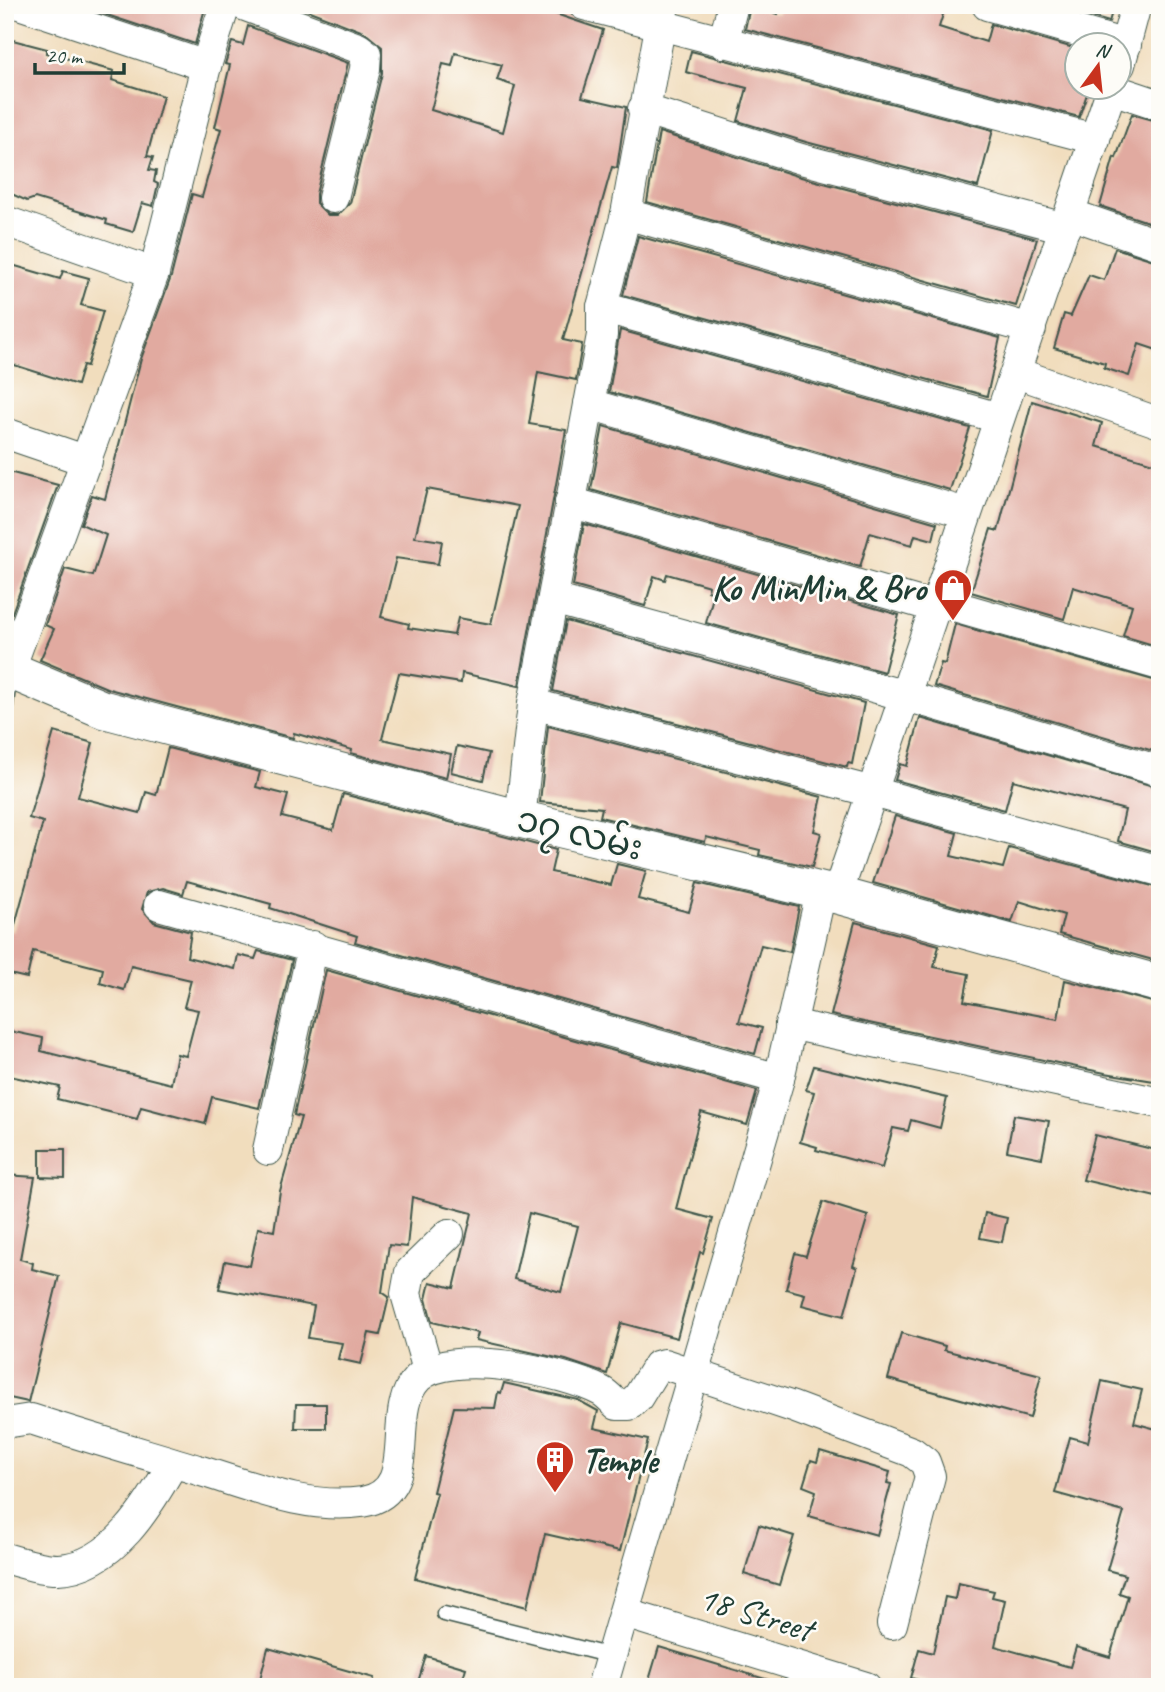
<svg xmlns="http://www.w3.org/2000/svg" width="1165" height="1692" font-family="Caveat,'Noto Sans Myanmar',sans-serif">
<rect width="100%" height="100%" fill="#fdfcf7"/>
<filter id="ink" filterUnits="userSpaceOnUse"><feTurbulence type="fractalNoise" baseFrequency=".0143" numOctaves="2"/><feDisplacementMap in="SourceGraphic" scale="14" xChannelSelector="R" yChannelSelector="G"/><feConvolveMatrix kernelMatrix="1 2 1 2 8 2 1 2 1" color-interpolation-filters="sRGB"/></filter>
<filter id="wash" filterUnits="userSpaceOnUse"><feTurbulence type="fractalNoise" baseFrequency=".00686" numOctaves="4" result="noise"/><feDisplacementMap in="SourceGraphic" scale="28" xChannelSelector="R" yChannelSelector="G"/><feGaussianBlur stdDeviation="1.57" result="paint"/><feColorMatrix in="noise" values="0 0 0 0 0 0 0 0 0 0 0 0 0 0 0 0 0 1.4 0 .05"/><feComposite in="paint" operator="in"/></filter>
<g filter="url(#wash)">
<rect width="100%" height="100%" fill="#f1ddbd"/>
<g id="blocks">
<g fill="#e1aaa0" fill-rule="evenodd">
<polygon points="99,5 206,5 195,44 98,12"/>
<path d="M294,5H552L550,12L603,30L582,97L626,107L617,168L612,167L563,340L582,344L576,380L538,372L529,424L566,430L519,686L462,673L461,683L399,673L382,739L451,754L446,778L351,753L352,750L294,733L293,738L109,689L40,660L54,629L45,625L65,569L93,576L106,535L81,524L92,495L105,499L141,359L171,277L192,194L202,197L221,129L215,127L230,65L225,64L232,42L243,45L248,26L348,63L316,194V203L328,215H338L350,203L382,73V47L364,32ZM455,53L502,65L497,80L515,86L503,132L431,110L443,64L452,66ZM427,489L518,506L491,624L458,618L454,635L408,628L409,624L381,617L396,558L438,564L442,541L415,537Z"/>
<polygon points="781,5 946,5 939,27 986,42 991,24 1077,49 1077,88 1089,88 1079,117 745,29 750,7 778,14"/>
<polygon points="1051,5 1114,5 1109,22"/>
<polygon points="5,38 47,49 46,53 114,71 112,80 163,96 147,156 153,157 149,170 156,171 154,182 158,184 153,206 142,203 133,232 106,224 107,220 35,198 27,201 5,191"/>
<polygon points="691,51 993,130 978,187 806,142 738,121 747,88 686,72"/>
<polygon points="1132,114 1160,122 1160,226 1100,206 1114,157 1116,158"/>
<polygon points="659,132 797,176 1037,239 1016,306 647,202"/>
<polygon points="638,236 1000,338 987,396 623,295"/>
<polygon points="1115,248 1160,262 1160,351 1139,344 1129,376 1104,368 1105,363 1054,348 1064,314 1071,316 1089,275 1104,280"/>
<polygon points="5,263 60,279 63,271 89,278 81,305 103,311 87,366 83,365 77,385 5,362"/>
<polygon points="620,330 970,428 950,490 609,392"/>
<polygon points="1032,401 1102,423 1096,446 1160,465 1160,647 1123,636 1132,605 1073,587 1064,619 971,592 991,529 998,531"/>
<polygon points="603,426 937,523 933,540 915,535 912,545 870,533 860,567 591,490"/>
<polygon points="5,471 58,485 12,613 5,611"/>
<polygon points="584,524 899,615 884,672 706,623 714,593 708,591 709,586 667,574 665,580 654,576 645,606 573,586"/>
<polygon points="566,621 864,703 852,764 848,763 847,767 553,691"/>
<polygon points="955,624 1160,682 1160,753 934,686 941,663 945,664"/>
<polygon points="920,718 1160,788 1160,853 1118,841 1125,810 1013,780 1005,810 895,780 900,764 907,766"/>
<polygon points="548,726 822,797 814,831 821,833 812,867 759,855 760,850 706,837 705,842 600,817 602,808 540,802"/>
<polygon points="54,732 93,743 78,797 140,813 146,792 156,795 168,748 260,772 256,787 288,795 282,817 333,830 343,794 556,850 551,872 611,885 617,864 646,871 638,899 689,912 697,883 799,907 790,952 761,945 739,1022 762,1028 755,1054 355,942 357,936 270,908 271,904 187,881 183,894 163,888 147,892 142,909 154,922 191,932 187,957 235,969 238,955 255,959 258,951 292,960 259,1108 212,1097 205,1124 141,1107 137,1119 57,1099 60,1087 5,1075 5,1030 43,1038 41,1051 171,1084 177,1054 186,1056 198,1010 184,1007 191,980 131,966 124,990 100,983 103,969 33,951 27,978 5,973 5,930 13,932 43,822 29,818"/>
<polygon points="457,746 489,753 483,780 451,772"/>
<polygon points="895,816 957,833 951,856 1003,868 1009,848 1160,888 1160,933 1153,960 1059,934 1064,915 1019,901 1012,922 873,883"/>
<polygon points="855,922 939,945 934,967 969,974 964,1001 1058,1019 1065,980 1160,1004 1160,1082 1105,1073 831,1015"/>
<path d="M326,970L757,1091L747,1125L701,1112L676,1209L713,1219L703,1253L700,1252L677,1338L621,1323L607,1374L566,1360L476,1340L478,1333L432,1322L426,1299L430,1282L454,1288L472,1213L412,1197L407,1247L389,1245L382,1292L389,1297L380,1335L369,1333L361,1364L338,1359L342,1343L308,1338L314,1306L219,1289L225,1261L250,1266L258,1228L274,1231L280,1191L301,1117L294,1115ZM529,1213L578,1226L561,1292L514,1279Z"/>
<polygon points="814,1066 947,1098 940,1128 911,1120 908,1131 893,1128 882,1168 816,1150 817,1147 800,1142 814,1092 806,1090"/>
<polygon points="1014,1115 1049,1121 1042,1158 1007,1151"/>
<polygon points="1095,1135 1160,1151 1160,1198 1083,1180"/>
<polygon points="40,1149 65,1149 65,1178 40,1177"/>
<polygon points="5,1175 35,1177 20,1259 33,1263 32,1269 59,1276 28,1402 5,1397"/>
<polygon points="823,1202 868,1216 853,1266 857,1268 844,1316 802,1305 805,1294 786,1289 795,1253 806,1256"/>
<polygon points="985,1213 1007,1218 1002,1242 980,1238"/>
<polygon points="901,1333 945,1346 944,1350 1041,1375 1030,1418 888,1379"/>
<polygon points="1102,1381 1142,1390 1134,1423 1160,1430 1160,1687 944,1687 911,1678 919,1649 933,1653 945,1597 955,1599 958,1583 994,1591 992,1597 1005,1600 995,1646 1070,1667 1076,1647 1110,1657 1128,1596 1119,1593 1125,1575 1107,1570 1124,1512 1055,1493 1070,1437 1088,1442"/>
<polygon points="504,1383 578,1400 598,1411 594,1428 648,1440 620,1551 545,1534 527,1607 415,1578 437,1493 433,1492 454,1407 495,1408 498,1392 501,1393"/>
<polygon points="296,1404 326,1404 326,1428 295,1428"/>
<polygon points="820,1451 890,1472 887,1483 891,1484 877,1535 809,1516 816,1491 803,1486 811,1460 817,1462"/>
<polygon points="759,1525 794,1536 779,1585 744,1574"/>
<polygon points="659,1647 772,1681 771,1687 647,1687"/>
<polygon points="268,1648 374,1678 373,1687 258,1687"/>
<polygon points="426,1656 466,1668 460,1687 434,1687 418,1682"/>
</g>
</g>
</g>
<g filter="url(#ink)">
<use href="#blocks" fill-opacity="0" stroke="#3e5549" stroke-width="2"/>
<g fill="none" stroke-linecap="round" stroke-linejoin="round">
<defs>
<g id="service">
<polyline points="5,712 10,672"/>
<polyline points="444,1614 611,1656"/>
</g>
<g id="minor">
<polyline points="22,5 206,66"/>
<polyline points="243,5 358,48 366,54 365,69 333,198"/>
<polyline points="584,5 1095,139"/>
<polyline points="987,5 1126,45"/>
<polyline points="723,43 733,5"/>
<polyline points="1120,65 1136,5"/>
<polyline points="1112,89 1160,105"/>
<polyline points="643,109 801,159 1065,228"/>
<polyline points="626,214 1031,329"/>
<polyline points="1070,214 1160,245"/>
<polyline points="5,221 154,273"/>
<polyline points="602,307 999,418"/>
<polyline points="1017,373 1160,423"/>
<polyline points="589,404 966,513"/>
<polyline points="5,433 87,461"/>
<polyline points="570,502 935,607"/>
<polyline points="553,599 906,696 1160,771"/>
<polyline points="937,601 1160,665"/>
<polyline points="10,669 154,273 206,66 225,5"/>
<polyline points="533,704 873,792 1160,871"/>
<polyline points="520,819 533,704 602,335 602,307 626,214 664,5"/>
<polyline points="837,895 1112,88"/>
<polyline points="159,905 779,1079"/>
<polyline points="790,1024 1160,1103"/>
<polyline points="268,1150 313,946"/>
<polyline points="428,1370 406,1294 410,1272 449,1234"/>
<path d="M5,1423L31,1419C86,1437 142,1453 198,1470C251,1486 306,1510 362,1502C424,1492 383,1413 418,1378C449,1347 565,1372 601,1391C607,1394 612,1400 617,1405H629L638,1397L657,1366L664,1364L793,1407L912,1452L925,1462L930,1476L892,1624"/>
<path d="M5,1558C22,1563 40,1569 58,1569C113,1567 150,1504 173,1463"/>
<polyline points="624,1613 866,1687"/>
<polyline points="602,1687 779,1079 821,892"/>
</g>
<polyline id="tertiary" points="5,668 102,709 520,819 837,895 1160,984"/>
</defs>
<use href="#service" stroke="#3e5549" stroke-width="17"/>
<use href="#minor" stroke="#3e5549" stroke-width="32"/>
<use href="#tertiary" stroke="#3e5549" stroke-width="39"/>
<use href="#service" stroke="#fff" stroke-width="14"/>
<use href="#minor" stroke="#fff" stroke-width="30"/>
<use href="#tertiary" stroke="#fff" stroke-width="37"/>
</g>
</g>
<defs>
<symbol id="shop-pin" viewBox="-11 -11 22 30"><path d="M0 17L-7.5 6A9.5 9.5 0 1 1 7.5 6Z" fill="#c8321e" stroke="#fdfcf7"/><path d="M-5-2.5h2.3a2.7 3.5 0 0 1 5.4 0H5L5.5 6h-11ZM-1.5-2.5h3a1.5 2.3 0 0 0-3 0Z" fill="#fff"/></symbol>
<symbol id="building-pin" viewBox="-11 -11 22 30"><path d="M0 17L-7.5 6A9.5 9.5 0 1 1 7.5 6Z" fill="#c8321e" stroke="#fdfcf7"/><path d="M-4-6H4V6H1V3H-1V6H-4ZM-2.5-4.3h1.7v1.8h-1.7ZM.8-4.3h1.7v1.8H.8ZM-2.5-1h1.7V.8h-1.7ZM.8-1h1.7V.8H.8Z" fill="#fff"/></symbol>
</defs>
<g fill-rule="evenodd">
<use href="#shop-pin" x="931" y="566" width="44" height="60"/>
<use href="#building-pin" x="533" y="1438" width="44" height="60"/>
</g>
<g text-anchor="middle" stroke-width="5" stroke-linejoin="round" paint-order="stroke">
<g font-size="35" font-weight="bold" fill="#1f3d34" stroke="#fdfcf7" text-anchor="end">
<text x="926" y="600">Ko MinMin &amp; Bro</text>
<text x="582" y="1472" text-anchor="start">Temple</text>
</g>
<g font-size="35" fill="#1f3d34" stroke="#fdfcf7">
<text transform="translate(580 833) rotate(14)" y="12">၁၇ လမ်း</text>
<text transform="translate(756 1613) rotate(17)" y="12">18 Street</text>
</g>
</g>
<rect width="1165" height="1692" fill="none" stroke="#fdfcf7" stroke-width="28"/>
<g transform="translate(1098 66) rotate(15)"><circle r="33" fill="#fdfcf7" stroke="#a4b0a9" stroke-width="2"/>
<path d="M0-5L12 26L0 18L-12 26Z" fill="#c8321e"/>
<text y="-10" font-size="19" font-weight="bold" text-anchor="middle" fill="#1f3d34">N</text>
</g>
<path d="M35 63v10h89v-10" fill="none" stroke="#1f3d34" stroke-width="3.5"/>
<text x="46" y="63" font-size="21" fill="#1f3d34" stroke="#fdfcf7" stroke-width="5" paint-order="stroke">20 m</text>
</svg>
